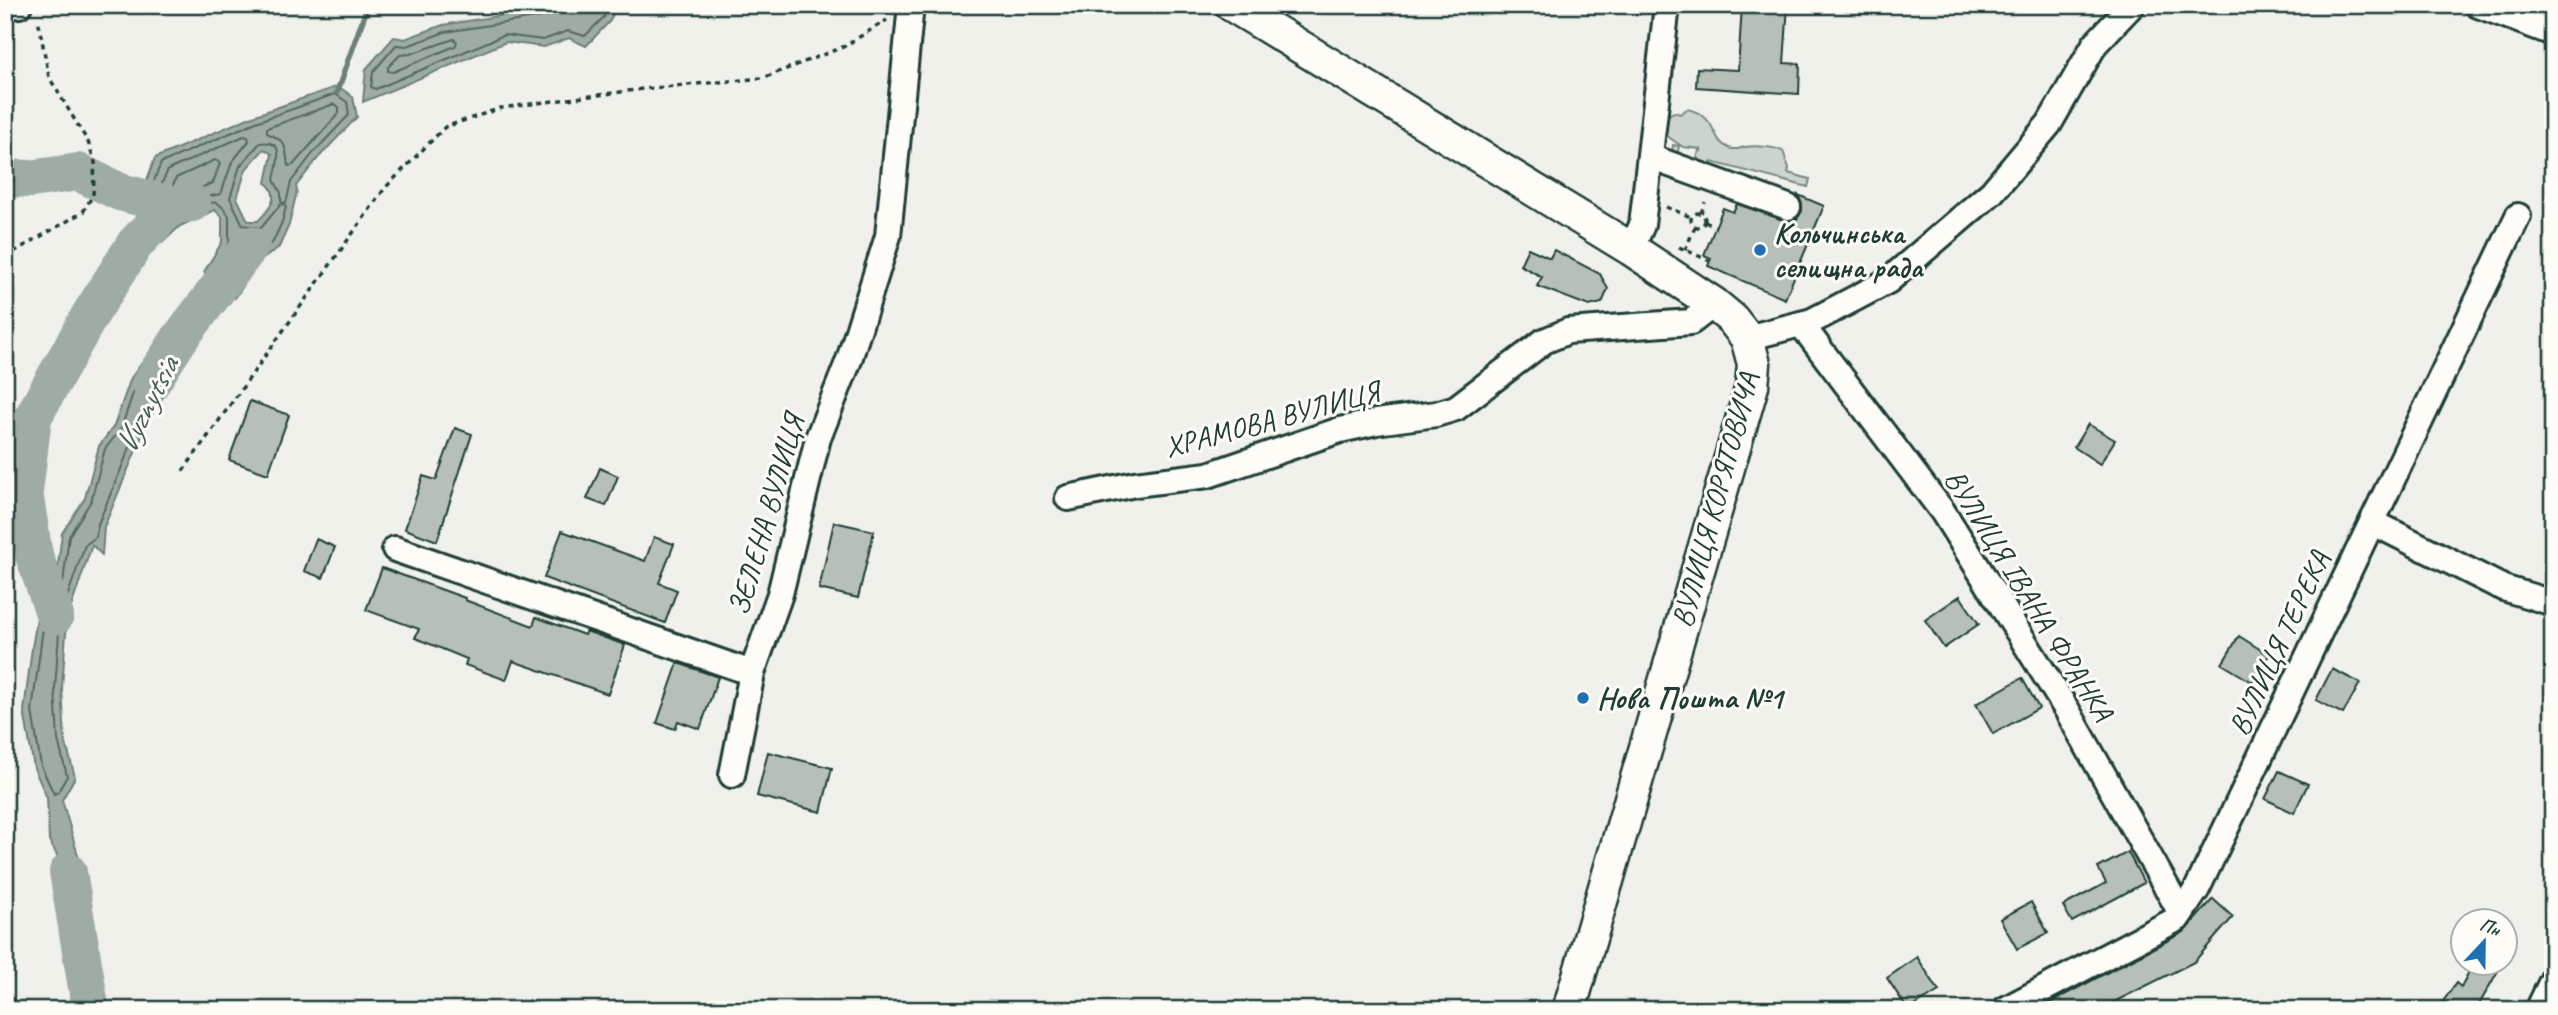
<svg xmlns="http://www.w3.org/2000/svg" width="2558" height="1015" font-family="Caveat,sans-serif">
<rect width="100%" height="100%" fill="#f0f1eb"/>
<filter id="ink" filterUnits="userSpaceOnUse"><feTurbulence type="fractalNoise" baseFrequency=".0143" numOctaves="2"/><feDisplacementMap in="SourceGraphic" scale="14" xChannelSelector="R" yChannelSelector="G"/><feConvolveMatrix kernelMatrix="1 2 1 2 8 2 1 2 1" color-interpolation-filters="sRGB"/></filter>
<g filter="url(#ink)">
<path fill="#cdd3cd" stroke="#768880" stroke-width="2" d="M1687,109C1719,116 1710,141 1729,148C1736,151 1739,148 1745,147C1757,145 1773,147 1783,151L1789,168L1788,173L1810,179L1808,187L1712,162L1706,168L1671,162L1673,145L1679,146L1676,161L1696,165L1699,150L1701,151V149L1683,147L1664,134L1663,123L1667,115L1674,112L1680,114Z"/>
<g fill="#9faca4" stroke="#6c8077" stroke-width="2" fill-rule="evenodd">
<polygon points="553,5 617,5 610,21 586,46 569,38 544,47 506,42 363,102 366,69 394,37 405,39 443,25 548,8"/>
<path d="M338,86L353,97L357,117L319,157L296,186L297,191L289,225L279,247L259,262L235,298L204,272L222,242V217L215,210L180,226L162,243L136,229L146,212L147,180L155,158L253,116ZM264,149L272,154L266,183C281,196 270,209 258,221H248L237,198L246,169Z"/>
<polygon points="180,338 178,361 172,383 149,419 104,527 102,555 92,545 67,619 62,688 65,740 75,777 62,800 88,890 70,939 67,916 56,894 60,861 49,840 47,798 34,768 24,711 32,648 40,601 56,581 62,533 85,498 99,446 114,426 131,378 158,341"/>
</g>
<g fill="none" stroke-linecap="round" stroke-linejoin="round">
<g stroke="#526961" stroke-width="2">
<polyline points="554,5 553,12 548,16 445,32 407,46 396,45 373,72 371,87 376,89 504,35 543,40 568,31 585,36 604,17 610,5"/>
<polygon points="454,39 457,42 455,46 393,72 388,71 388,67 400,55 410,54"/>
<path d="M335,94L347,102L349,115L314,152L291,182L286,203L281,202V193L274,180C277,164 287,139 260,143L240,166L230,198L243,225L261,228L280,205L284,204L286,207L282,222L273,242L254,257L234,285H230L214,270L229,243V216C226,211 222,205 217,203C202,199 172,225 161,234L148,227L153,213L154,181L161,163L256,122Z"/>
<path d="M334,104L339,107V113L293,165L288,166C285,146 288,142 267,133V128Z"/>
<polygon points="244,136 248,137 249,141 232,162 221,194 200,198 167,217 162,216 162,183 168,170"/>
<polygon points="215,160 220,163 213,183 178,197 174,196 173,185 176,178"/>
<polygon points="241,235 257,237 259,242 246,253 233,272 230,273 225,267 236,248 238,237"/>
<polygon points="170,347 171,360 165,380 143,416 98,524 96,537 85,545 60,618 55,689 58,740 67,776 58,792 54,794 41,766 32,711 46,605 63,583 69,536 91,501 105,449 121,429 137,381 162,348"/>
<path d="M70,865L73,867C78,882 83,894 73,907C60,896 64,883 66,868Z"/>
</g>
<polyline stroke="#6c8077" stroke-width="6" points="337,92 368,5"/>
<g stroke="#9faca4" stroke-width="38">
<polyline points="5,178 31,179 78,172 120,192 171,205 192,203"/>
<polyline points="151,383 180,338 251,245"/>
<polyline points="55,616 34,555 24,492 33,417 90,315 135,244 171,205"/>
<polyline points="68,872 90,1006 88,1010"/>
</g>
</g>
<g fill="#b6bfb8" stroke="#1f3d34" stroke-width="2">
<polygon points="1742,5 1788,5 1784,63 1800,64 1799,94 1696,87 1697,68 1738,70"/>
<polygon points="1798,195 1824,206 1785,299 1708,266 1711,258 1704,255 1723,208 1733,212 1737,204 1790,222 1797,219 1802,211 1802,204"/>
<polygon points="1528,248 1550,258 1554,250 1600,274 1608,289 1602,303 1589,306 1537,286 1542,277 1520,265"/>
<polygon points="250,401 289,415 268,474 229,460"/>
<polygon points="2088,424 2115,440 2100,464 2074,447"/>
<polygon points="455,428 472,434 437,541 405,529 423,476 436,480"/>
<polygon points="600,468 618,476 606,506 587,499"/>
<polygon points="834,522 874,531 858,598 819,589"/>
<polygon points="562,531 645,561 654,537 674,544 659,583 677,590 665,623 544,578"/>
<polygon points="316,539 335,547 323,578 304,571"/>
<polygon points="382,568 465,598 465,600 533,626 536,617 584,635 586,631 625,645 608,694 513,661 506,680 465,665 467,659 415,638 419,629 366,610"/>
<polygon points="1960,596 1979,624 1944,648 1925,620"/>
<polygon points="2239,636 2269,655 2252,682 2222,664"/>
<polygon points="678,663 718,677 700,729 678,721 675,729 657,723"/>
<polygon points="2332,669 2360,683 2343,714 2316,700"/>
<polygon points="2022,678 2039,708 1993,734 1976,704"/>
<polygon points="768,752 832,768 821,812 757,796"/>
<polygon points="2279,771 2308,784 2294,813 2265,799"/>
<polygon points="2128,852 2144,883 2072,922 2063,906 2106,883 2098,868"/>
<polygon points="2213,899 2233,917 2194,962 2098,1010 2036,1010 2184,932"/>
<polygon points="2031,902 2048,933 2017,949 2000,919"/>
<polygon points="1917,957 1939,991 1908,1010 1887,978"/>
<polygon points="2474,962 2503,962 2476,1010 2437,1010 2456,983 2461,987"/>
</g>
<g fill="none" stroke-linecap="round" stroke-linejoin="round">
<defs>
<g id="minor">
<polyline points="2478,5 2553,33"/>
<polyline points="5,6 19,5"/>
<polyline points="1650,157 1788,207"/>
<polyline points="1631,249 1642,225 1667,5"/>
<polyline points="1801,324 1943,512 2067,710 2181,913"/>
<polyline points="1747,338 1812,321 1888,281 1992,192 2049,124 2095,44 2132,5"/>
<polyline points="1068,498 1135,484 1208,475 1340,430 1376,422 1436,414 1456,408 1544,341 1568,331 1691,322 1714,304"/>
<polyline points="2372,522 2503,588 2553,603"/>
<polyline points="395,549 752,673 780,594 818,438 849,360 888,236 911,5"/>
<polyline points="732,775 752,673"/>
<polyline points="2004,1010 2177,919 2197,889 2518,216"/>
<polyline points="2538,1010 2553,979"/>
</g>
<polyline id="major" points="1232,5 1631,249 1714,304 1732,319 1747,338 1754,364 1752,386 1569,1010"/>
</defs>
<use href="#minor" stroke="#1f3d34" stroke-width="30"/>
<use href="#major" stroke="#1f3d34" stroke-width="37"/>
<g stroke="#1f3d34" stroke-width="3.5" stroke-dasharray="5 5" stroke-linecap="butt">
<polyline points="1666,207 1691,217"/>
<circle cx="1698" cy="220" r="7"/>
<polyline points="1701,213 1705,202"/>
<polyline points="1705,222 1715,226"/>
<polyline points="1679,247 1710,261"/>
<polyline points="1685,250 1695,227"/>
<polyline points="5,257 83,212 93,195 95,162 88,142 49,77 38,19"/>
<polyline points="183,471 385,188 445,127 501,108 643,89 763,78 843,47 887,20"/>
</g>
<use href="#minor" stroke="#fdfcf7" stroke-width="24"/>
<use href="#major" stroke="#fdfcf7" stroke-width="32"/>
</g>
</g>
<g fill="#1f6fb2" stroke="#fdfcf7" stroke-width="2.5">
<circle cx="1760" cy="250" r="7"/>
<circle cx="1583" cy="698" r="7"/>
</g>
<g text-anchor="middle" stroke-width="6" stroke-linejoin="round" paint-order="stroke">
<g font-size="30" font-weight="bold" fill="#1f3d34" stroke="#fdfcf7" text-anchor="start">
<text x="1774" y="243">Кольчинська<tspan x="1774" dy="34">селищна рада</tspan></text>
<text x="1597" y="708">Нова Пошта №1</text>
</g>
<g font-size="30" fill="#1f3d34" stroke="#fdfcf7">
<text transform="translate(1272 419) rotate(-15)" y="10">ХРАМОВА ВУЛИЦЯ</text>
<text transform="translate(1715 500) rotate(-75)" y="10">ВУЛИЦЯ КОРЯТОВИЧА</text>
<text transform="translate(766 515) rotate(-74)" y="10">ЗЕЛЕНА ВУЛИЦЯ</text>
<text transform="translate(2029 595) rotate(58)" y="10">ВУЛИЦЯ ІВАНА ФРАНКА</text>
<text transform="translate(2279 643) rotate(-65)" y="10">ВУЛИЦЯ ТЕРЕКА</text>
</g>
<g font-size="32" font-style="italic" fill="#455e56" stroke="#fdfcf7">
<text transform="translate(146 405) rotate(-63)" y="11">Vyznytsia</text>
</g>
</g>
<rect width="2558" height="1015" fill="none" stroke="#fdfcf7" stroke-width="28"/>
<rect x="14" y="14" width="2530" height="987" fill="none" stroke="#1f3d34" stroke-width="2.5" filter="url(#ink)"/>
<g transform="translate(2484 942) rotate(22)"><circle r="33" fill="#fdfcf7" stroke="#a4b0a9" stroke-width="2"/>
<path d="M0-5L12 26L0 18L-12 26Z" fill="#1f6fb2"/>
<text y="-10" font-size="19" font-weight="bold" text-anchor="middle" fill="#1f3d34">Пн</text>
</g>
</svg>
